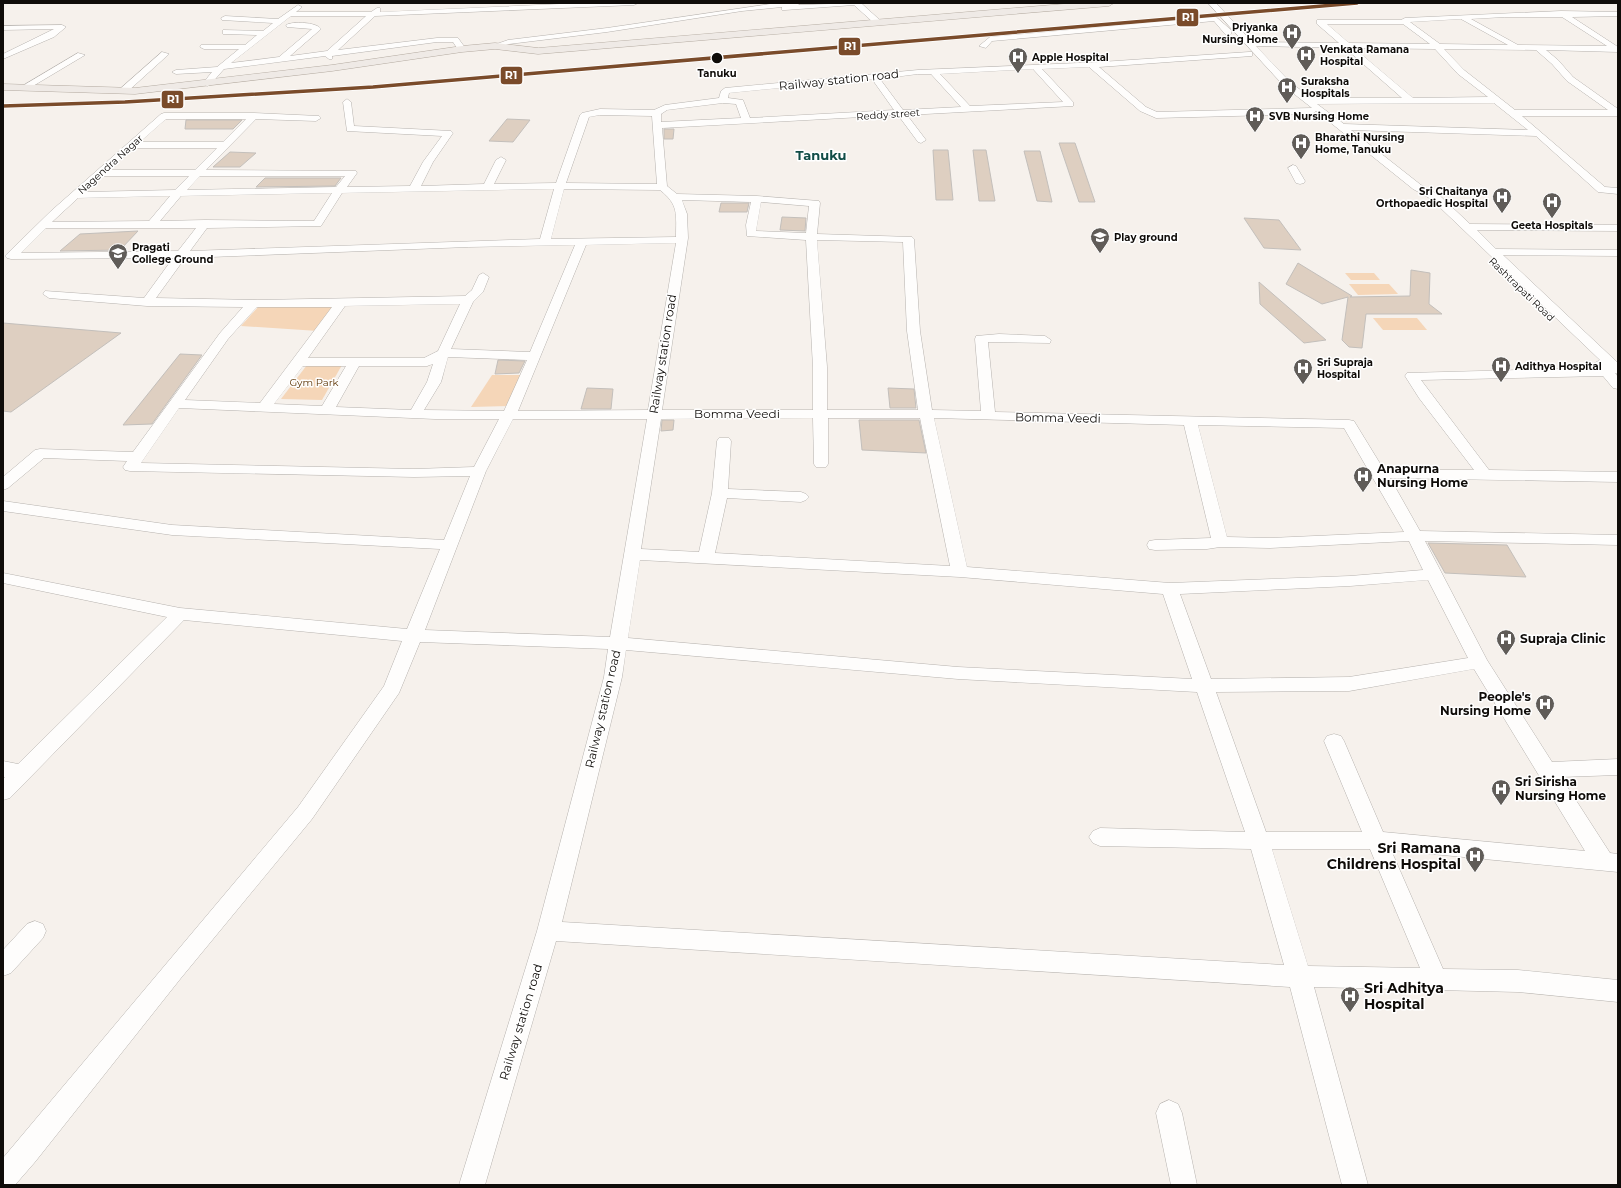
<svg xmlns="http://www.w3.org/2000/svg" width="1621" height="1188" font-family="Montserrat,sans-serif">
<rect width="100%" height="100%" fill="#f6f1ec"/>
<g fill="#f5d6b8">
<polygon points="1345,273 1374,273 1380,280 1351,280"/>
<polygon points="1349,284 1389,284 1398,294 1358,295"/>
<polygon points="334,305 318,331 241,326 259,306"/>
<polygon points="1373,318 1417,318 1427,330 1383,330"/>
<polygon points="307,365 342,365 322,400 281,399"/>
<polygon points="492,375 521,375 509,406 471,407"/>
</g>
<g fill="#decfc1" stroke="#c3bfbb">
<polygon points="507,119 530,120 513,142 489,141"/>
<polygon points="186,120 242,120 233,129 185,129"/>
<polygon points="664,129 674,129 673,139 664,139"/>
<polygon points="1059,143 1075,143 1095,202 1079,202"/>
<polygon points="933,150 948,150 953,200 936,200"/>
<polygon points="973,150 986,150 995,201 979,201"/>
<polygon points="1024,151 1040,151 1052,202 1037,201"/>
<polygon points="230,152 256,153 240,167 213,167"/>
<polygon points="265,178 341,178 335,186 256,187"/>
<polygon points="721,203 749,203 747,212 719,212"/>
<polygon points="782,217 806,218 805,231 780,230"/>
<polygon points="1244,218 1279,220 1301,250 1264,248"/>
<polygon points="138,231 120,250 60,251 80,234"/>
<polygon points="1298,263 1352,296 1350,297 1410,296 1411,270 1430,273 1429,304 1442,314 1366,314 1362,348 1349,347 1342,340 1348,297 1322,304 1286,284"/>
<polygon points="1259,282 1326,340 1304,343 1260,304"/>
<polygon points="3,323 121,333 11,412 3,411"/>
<polygon points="180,354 202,355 152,424 123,425"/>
<polygon points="498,360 525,361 519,373 495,374"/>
<polygon points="587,388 613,389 611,409 581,409"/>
<polygon points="888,388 914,389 916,408 890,408"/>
<polygon points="662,420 674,420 673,430 661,431"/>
<polygon points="859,420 919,420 926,453 862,450"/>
<polygon points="1428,543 1507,545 1526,577 1445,573"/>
</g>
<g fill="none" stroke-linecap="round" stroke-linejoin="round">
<defs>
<g id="minor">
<path d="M583,3H638L634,5L375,16L338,50L437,38H458L466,49L459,51L453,42H437L332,56V59H329L325,56L224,69L210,85L207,86L203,83L212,72L176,74L172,72L176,70L217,67L239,49H204L200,47L201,45H245L257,35L226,34H223V30L263,31L273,23L222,20L221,18L225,16L278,19L298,5L302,7L296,12H371L377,8H380V12ZM291,16H366L327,51L290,56L321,29C317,22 292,21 286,25L287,27L312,29L279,57L231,63Z"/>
<polygon points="777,3 801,3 798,5 861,3 882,22 875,24 854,5 785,10 782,10 782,7 742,11 607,32 509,44 495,48 491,46 508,40 607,28"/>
<path d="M1208,3H1216L1254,44L1258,42L1339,43L1317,24V20H1401L1405,18L1561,11L1618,12V16L1572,17L1618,47V52L1546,50L1558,60L1573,77L1618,109V116H1522L1605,187L1618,188V194L1598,192L1536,136L1351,130L1421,185L1439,195L1470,224L1618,225V231L1477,230L1496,249L1618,250V256L1503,255L1618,363V374L1615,373L1618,377V389L1613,388L1603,376L1421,380L1489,470L1618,472V482L1390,478L1420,531L1618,535V545L1425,541L1487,660L1552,762L1618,759V775L1561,777L1610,853L1618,854V872L1391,850L1443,969L1518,970L1618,980V1002L1518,992L1314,987L1368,1185H1342L1290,987L556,941L485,1185H459L537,931L604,677L608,649L420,642L399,693L312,819L181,978L35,1162L15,1185H3V1158L298,807L384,686L402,641L184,620L10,798L3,800V779L5,777H3V761L18,764L167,617L3,583V573L180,608L407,629L440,549L172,535L3,511V501L172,525L444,540L470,476L414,477L130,471L125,470L123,467L127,461L44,458L8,488L3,490V477L35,450L40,449L133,452L220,333L243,307L147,306L49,298L43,294L45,291L144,298L173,258L11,259L7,258L5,256L7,254L51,211L161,114L164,113H254L319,116L321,118L316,121L256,119L206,170L356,171L357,173L347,187L410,186L423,162L442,136L347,131L343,102L347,99L351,102L354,126L451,131L453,133L433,162L421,186L484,184L496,160L501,157L506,160L494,184L556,183L580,115L582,113L600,109L654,110L665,105L719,98L721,91L725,88L918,70L1101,62L1249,52H1252V56L1099,67L1146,107L1157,112L1312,108L1284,86ZM1505,17H1562L1607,46L1518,45L1471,19ZM1461,19L1508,45L1440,44L1410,22ZM1327,24H1403L1430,44L1349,43ZM1256,46L1345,48L1402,98H1311L1290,82ZM1354,48L1435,49L1458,74L1488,97L1413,98ZM1444,49L1536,50L1552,64L1567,81L1608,110H1515L1464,70ZM1089,67L1140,111L1156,118L1312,114L1316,111L1413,189L1431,199L1600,360L1593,364L1597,368L1407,373L1405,376L1419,398L1474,470H1384L1354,421L1349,420L995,412L988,342L1050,343L1051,340L1045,336L999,334L976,336L975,339L981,411L932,410L920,331L914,239L912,237L817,234L820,203L819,201L757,196L677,194L667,186L662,128L898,115L918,142L921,143L926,140L907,115L1073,106V102L1042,69ZM1033,69L1063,102L970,106L940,74ZM918,74H931L961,107L903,110L880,79ZM872,79L894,110L750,118L743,100L728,98L729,93ZM723,103L736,104L741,118L661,122V114L667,110ZM1494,103L1528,130L1344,124L1317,104ZM600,115L652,116L657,184L566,183L589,117ZM166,119H246L223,142H140ZM134,148H217L195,170H109ZM102,176H189L175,190L85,192ZM200,176H345L336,187L187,190ZM554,189L540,239L190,251L207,228L321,226L342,193ZM564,189L660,190C679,205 676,214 676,237L551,239ZM332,193L314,221L205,220L160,221L181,196ZM170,196L149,221L52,222L78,198ZM682,200L751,202L746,225L747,236L806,240L813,367V410H662L688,238L687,214ZM761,202L809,206L806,233L756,231ZM46,228H196L178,251L21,253ZM817,240L903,242L907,331L918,410H827V367ZM676,243L648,410L518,411L586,245ZM575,245L530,352L451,349L473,302L483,292L489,277L483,273L479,275L472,290L465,296L258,300L156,298L185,258L468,247ZM460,304L438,351L424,358H308L345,306ZM257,307H332L260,403L185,400L228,339ZM448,357L527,360L504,411L424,410L441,382ZM433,364L427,382L411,410L336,407L359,366H427ZM303,366H346L322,406L274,404ZM179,408L435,419H499L474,467L414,469L141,463ZM813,418L814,464L816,467H826L828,464V418H920L950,566L715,553L727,498L801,502L806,500L809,497L806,494L801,492L728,489L731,441L729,438H719L717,441L712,493L699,552L641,549L661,419ZM934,418L1184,425L1211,538L1155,540L1149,541L1147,545L1149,549L1155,550L1207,549L1220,547L1270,548L1409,541L1423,570L1350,576L1170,583L967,567ZM513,419H647L610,637L425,630L486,471ZM1198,425L1344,428L1404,532L1270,538L1227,537ZM640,560L960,577L1163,594L1192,679L958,667L628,638ZM1428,580L1468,658L1349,677L1211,679L1180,594L1350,586ZM626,650L958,679L1197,692L1245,832L1100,828L1093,831L1089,837L1093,843L1100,846L1251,849L1284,965L562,922L622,677ZM1474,669L1585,851L1383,832L1344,741L1341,736L1334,734L1327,736L1324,741L1362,832H1266L1216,692L1349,691ZM1272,849H1370L1420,968L1308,966Z"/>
<polygon points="1216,17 1231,30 1231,34 1225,34 1214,21 992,41 986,48 979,46 990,37"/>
<polygon points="62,25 66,27 54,37 3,59 3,54 54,29 3,30 3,26"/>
<polygon points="162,52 169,54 126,93 120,93 120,89"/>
<polygon points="78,53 85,55 28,89 22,89 21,87"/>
<polygon points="1293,165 1296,166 1305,181 1304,183 1300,184 1296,183 1288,168"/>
<polygon points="35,921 43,924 46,931 43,938 11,973 3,976 3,950 27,924"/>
<polygon points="1169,1100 1178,1104 1182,1113 1197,1185 1171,1185 1156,1113 1160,1104"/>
</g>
<polygon id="major" points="1076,3 1114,3 1109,6 538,54 495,49 462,52 332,71 135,94 3,90 3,84 135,88 332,65 462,46 495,43 538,48"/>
</defs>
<use href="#minor" stroke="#b6b2ae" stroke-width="1"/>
<use href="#major" stroke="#b3aaa0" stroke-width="1"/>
<use href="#minor" fill="#fefdfc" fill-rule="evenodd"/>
<use href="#major" fill="#efeae6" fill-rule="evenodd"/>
<defs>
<polyline id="rail-1" points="3,106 125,102 373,87 1357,3"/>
</defs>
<use href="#rail-1" stroke="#fff" stroke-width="5"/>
<use href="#rail-1" stroke="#7a4b2a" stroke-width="3.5"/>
</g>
<defs>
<symbol id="hospital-pin" viewBox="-11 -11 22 30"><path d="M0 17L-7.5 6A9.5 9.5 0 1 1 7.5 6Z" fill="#605c58" stroke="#fff"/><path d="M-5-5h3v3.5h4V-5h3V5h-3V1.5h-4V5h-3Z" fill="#fff"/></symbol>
<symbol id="university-pin" viewBox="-11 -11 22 30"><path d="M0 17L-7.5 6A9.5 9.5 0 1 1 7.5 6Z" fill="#605c58" stroke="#fff"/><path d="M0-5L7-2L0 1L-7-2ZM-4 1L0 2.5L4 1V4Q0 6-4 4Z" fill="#fff"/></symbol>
</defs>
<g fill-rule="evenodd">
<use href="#hospital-pin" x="1281" y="22" width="22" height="30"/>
<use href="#hospital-pin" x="1295" y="44" width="22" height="30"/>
<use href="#hospital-pin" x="1007" y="46" width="22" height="30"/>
<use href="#hospital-pin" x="1276" y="76" width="22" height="30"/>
<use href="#hospital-pin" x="1244" y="105" width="22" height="30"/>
<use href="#hospital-pin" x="1290" y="132" width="22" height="30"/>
<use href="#hospital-pin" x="1491" y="186" width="22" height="30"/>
<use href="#hospital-pin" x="1541" y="191" width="22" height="30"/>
<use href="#university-pin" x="1089" y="226" width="22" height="30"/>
<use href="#university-pin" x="107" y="242" width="22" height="30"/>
<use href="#hospital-pin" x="1490" y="355" width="22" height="30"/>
<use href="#hospital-pin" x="1292" y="357" width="22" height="30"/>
<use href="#hospital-pin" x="1352" y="465" width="22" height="30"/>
<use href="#hospital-pin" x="1495" y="628" width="22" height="30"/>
<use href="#hospital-pin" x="1534" y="693" width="22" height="30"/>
<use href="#hospital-pin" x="1490" y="778" width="22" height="30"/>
<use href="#hospital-pin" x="1464" y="845" width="22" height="30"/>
<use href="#hospital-pin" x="1339" y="985" width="22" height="30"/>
</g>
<circle fill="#0f0c09" stroke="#fff" stroke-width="1.5" cx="717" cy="58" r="6"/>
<g text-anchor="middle" stroke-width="3" stroke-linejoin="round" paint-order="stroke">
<g font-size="10" font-weight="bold" fill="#0f0c09" stroke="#fff" text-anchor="start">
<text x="1278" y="31" text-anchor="end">Priyanka<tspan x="1278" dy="12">Nursing Home</tspan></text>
<text x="1320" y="53">Venkata Ramana<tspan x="1320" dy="12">Hospital</tspan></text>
<text x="1032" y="61">Apple Hospital</text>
<text x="1301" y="85">Suraksha<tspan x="1301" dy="12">Hospitals</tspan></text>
<text x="1269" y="120">SVB Nursing Home</text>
<text x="1315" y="141">Bharathi Nursing<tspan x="1315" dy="12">Home, Tanuku</tspan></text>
<text x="1488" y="195" text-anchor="end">Sri Chaitanya<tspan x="1488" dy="12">Orthopaedic Hospital</tspan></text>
<text x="1552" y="229" text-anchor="middle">Geeta Hospitals</text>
<text x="1114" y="241">Play ground</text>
<text x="132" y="251">Pragati<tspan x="132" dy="12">College Ground</tspan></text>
<text x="1317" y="366">Sri Supraja<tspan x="1317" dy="12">Hospital</tspan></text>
<text x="1515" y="370">Adithya Hospital</text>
</g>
<g font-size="10" font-weight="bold" fill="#0f0c09" stroke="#fff">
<text x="717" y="77">Tanuku</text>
</g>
<g font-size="10" fill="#0f0c09" stroke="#fff">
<text transform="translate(888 114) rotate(-4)" y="4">Reddy street</text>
<text transform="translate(110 164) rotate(-42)" y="4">Nagendra Nagar</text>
<text transform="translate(1522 289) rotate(44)" y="4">Rashtrapati Road</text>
</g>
<g font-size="10" fill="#5b3200" stroke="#fff">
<text x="314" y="386">Gym Park</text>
</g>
<g font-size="12" fill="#0f0c09" stroke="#fff">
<text transform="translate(839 80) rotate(-6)" y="4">Railway station road</text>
<text transform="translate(663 354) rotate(-81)" y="4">Railway station road</text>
<text x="737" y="418">Bomma Veedi</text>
<text transform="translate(1058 418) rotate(1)" y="4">Bomma Veedi</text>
<text transform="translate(603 709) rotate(-77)" y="4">Railway station road</text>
<text transform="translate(521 1022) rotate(-73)" y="4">Railway station road</text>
</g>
<g font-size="12" font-weight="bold" fill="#0f0c09" stroke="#fff" text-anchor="start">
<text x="1377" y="473">Anapurna<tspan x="1377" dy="14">Nursing Home</tspan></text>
<text x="1520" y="643">Supraja Clinic</text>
<text x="1531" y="701" text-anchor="end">People's<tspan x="1531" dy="14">Nursing Home</tspan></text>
<text x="1515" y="786">Sri Sirisha<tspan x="1515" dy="14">Nursing Home</tspan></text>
</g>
<g font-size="13" font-weight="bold" fill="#114d47" stroke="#fff">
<text x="821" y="160">Tanuku</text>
</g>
<g font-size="14" font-weight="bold" fill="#0f0c09" stroke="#fff" text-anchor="end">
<text x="1461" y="853">Sri Ramana<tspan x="1461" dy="16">Childrens Hospital</tspan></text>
<text x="1364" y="993" text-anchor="start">Sri Adhitya<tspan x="1364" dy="16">Hospital</tspan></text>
</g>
</g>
<g stroke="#fff" stroke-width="1.5">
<rect x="1176" y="8" width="23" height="19" rx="4" fill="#7a4b2a"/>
<rect x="838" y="37" width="23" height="19" rx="4" fill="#7a4b2a"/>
<rect x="500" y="66" width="23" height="19" rx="4" fill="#7a4b2a"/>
<rect x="161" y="90" width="23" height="19" rx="4" fill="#7a4b2a"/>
</g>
<g font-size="11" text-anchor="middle" font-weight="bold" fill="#fff">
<text x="1188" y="21">R1</text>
<text x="850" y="50">R1</text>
<text x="511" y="79">R1</text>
<text x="173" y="103">R1</text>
</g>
<rect width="1621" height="1188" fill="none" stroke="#0f0c09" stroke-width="8"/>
</svg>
